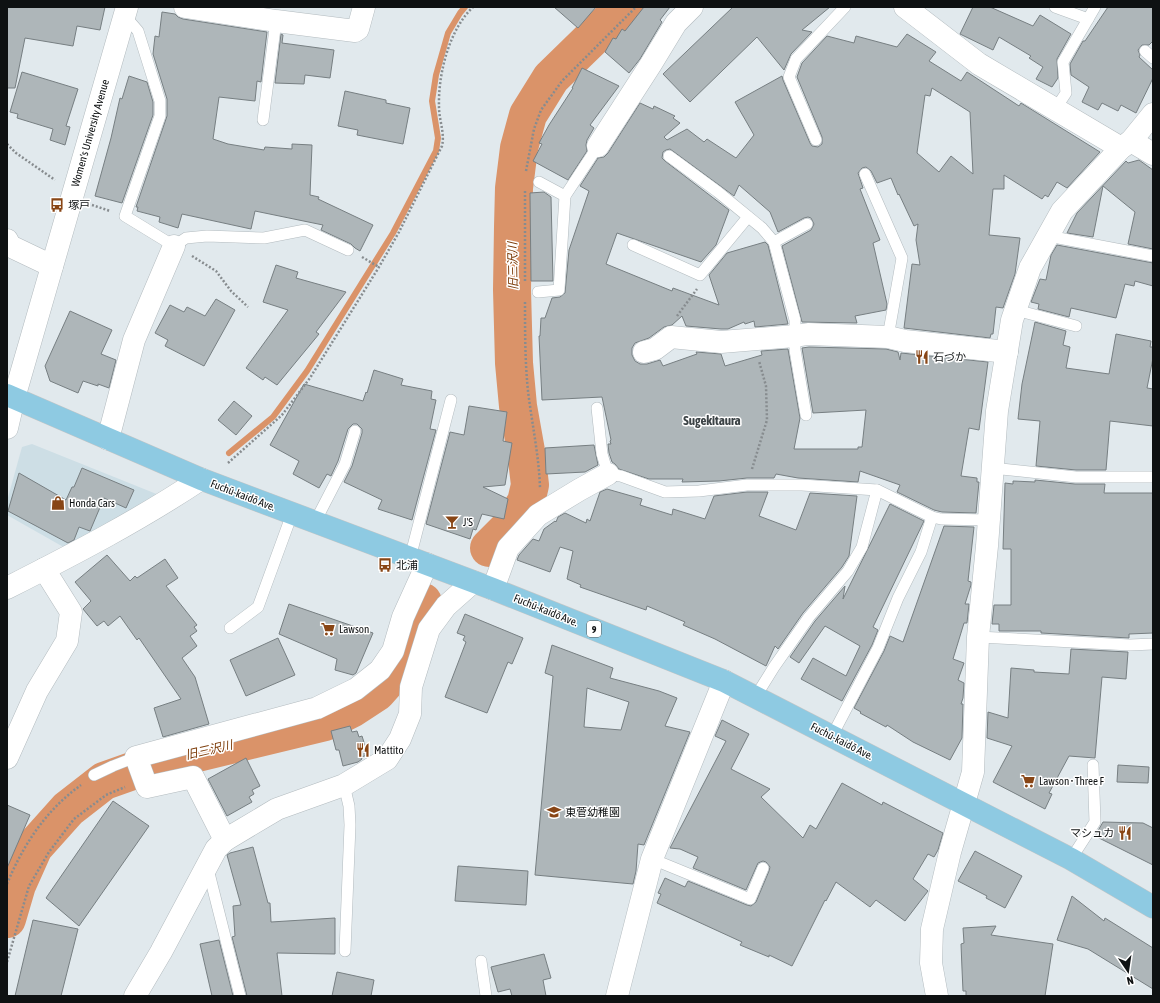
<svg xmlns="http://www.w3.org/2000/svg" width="1160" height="1003" font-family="'Asap Condensed','Noto Sans JP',sans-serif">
<rect width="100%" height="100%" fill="#e1e9ed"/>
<polygon fill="#cddee5" points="32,444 159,495 67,549 7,515 7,501 22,447"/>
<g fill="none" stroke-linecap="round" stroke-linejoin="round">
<polyline stroke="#da9369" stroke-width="6" points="229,453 273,417 307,371 393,233 436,151 438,138 432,101 436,75 448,33 460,13 465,7"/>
<g stroke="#da9369" stroke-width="38">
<polyline points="489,548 512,525 526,502 530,485 526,451 518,406 514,363 512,290 513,227 514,188 519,148 528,115 551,78 624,7"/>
<polyline points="7,919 17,885 34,847 68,809 104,781 152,764 325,722 351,709 377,692 401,665 423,602"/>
</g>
</g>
<g fill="#aeb6b9" stroke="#777f82" fill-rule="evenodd">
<polygon points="7,7 105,7 100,30 77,26 73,46 25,38 15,88 7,88"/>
<polygon points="554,7 596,7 578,28"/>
<polygon points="644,7 670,7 660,20 662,22 640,59 629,73 605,52 613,38 616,39 622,29 625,31"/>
<polygon points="733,7 830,7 802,30 812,32 791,54 784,70 757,37 690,102 663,74"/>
<polygon points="973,7 990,7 1033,26 1040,15 1071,34 1057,59 1058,78 1052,87 1036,79 1043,67 1029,58 1031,56 999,37 993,50 960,34"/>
<polygon points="1108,7 1153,7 1153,41 1149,45 1142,45 1138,50 1140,55 1139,57 1153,70 1153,78 1136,113 1121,105 1118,111 1102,103 1098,110 1082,102 1089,87 1071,75 1070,64 1083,41 1085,41"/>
<polygon points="162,12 175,14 178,17 183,19 267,32 261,82 257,81 255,101 219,97 213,139 228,144 264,150 265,147 292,149 292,144 312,145 310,195 319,197 318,199 373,225 360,251 355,248 351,244 321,230 323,225 255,211 251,229 182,214 178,228 159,222 160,217 137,211 138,207 136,207 167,116 167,99 153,54 155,36 159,37"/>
<polygon points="281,34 283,35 282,43 334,50 330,78 305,75 304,84 275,83"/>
<path d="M907,34L936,52L929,61L961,81L967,72L1019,106L1021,103L1100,152L1067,188L1057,182L1048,197L1045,195L1042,199L1004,175V189H993L989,235L1020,238L1015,274L1003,308L996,307L993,334H991L990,338L904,328L912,264L920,265L916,240L918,224L914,226L899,194L898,195L891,178L877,183L871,171L866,167L862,168L858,173L863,188L860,189L880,240L873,243L887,304L886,310L855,316L857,323L802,322L782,246L811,230L814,224L811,218L808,217L804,218L778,232L770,212L739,185L734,196L670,149L666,150L663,152L662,158L665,161L729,210L716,245L701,262L617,233L606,264L672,291L673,288L719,305L709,275L727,253L765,242L768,245L788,324L755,327L754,321L745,324L744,322L728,329H721L686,326L682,316L672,325L664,327L649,338L635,343L632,348V355L635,361L640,364H647L660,360L663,366L697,354L696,352L721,354L725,366L762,355L761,351L788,349L800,418L794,449H858V447H862L866,410L813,413L802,348L809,347L886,349L898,352L900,360L901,353L988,362L979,430L969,428L961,476L977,478V482H979L976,513L942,512L934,510L897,492L900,485L860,471L858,482L798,478L776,474L774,478H747L719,481L682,482L683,479H649L619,469L615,464L612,462L609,453L608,444H611L610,441L611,440L602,397L542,400L539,336H540L541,318H545L552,298L560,297L565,293L569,250L589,191L580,186L598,158L604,157L608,153L640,103L653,109L654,106L675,116L673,118L680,123L664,137L667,140L687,129L704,142L707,139L736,158L754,135L735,102L782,76L783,80L810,143L812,146L818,147L822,144V137L797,77L802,63L827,36L854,43L856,36L897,47ZM932,88L970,112L973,174L951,156L939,172L917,153L925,95L930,96Z"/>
<polygon points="582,68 619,86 590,125 594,128 587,140 586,145 587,151 568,180 533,161 542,144 539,143 549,125 573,88 572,88"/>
<polygon points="22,72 78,89 66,126 70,127 65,145 50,140 53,129 17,118 18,114 10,112"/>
<polygon points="129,76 147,82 153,102 153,115 122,203 95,196 111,138 120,98 122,99"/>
<polygon points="345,91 386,100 386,103 410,108 403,144 357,135 358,130 338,126"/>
<polygon points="1139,160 1153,170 1153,249 1128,244 1135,212 1103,186 1093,237 1067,233 1077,213 1126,161 1128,163"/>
<polygon points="544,192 551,197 553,281 531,281 530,193"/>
<polygon points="1057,245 1153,263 1153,286 1135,281 1134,286 1125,284 1116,318 1071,308 1069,317 1038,309 1039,304 1031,302 1040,279 1046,280 1051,255"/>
<polygon points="276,265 298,272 296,278 346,292 316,332 319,334 277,385 265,377 263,380 246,368 288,310 263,302"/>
<polygon points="216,299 235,310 204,366 165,346 168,340 155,333 170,305 184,312 187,307 205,316"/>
<polygon points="70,311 112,330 101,354 116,360 109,388 98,384 98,386 83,381 78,393 50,381 45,366"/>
<polygon points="1035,322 1066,331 1063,345 1070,347 1066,368 1109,374 1116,334 1151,341 1150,347 1153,347 1153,358 1147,388 1153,389 1153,426 1110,421 1106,470 1076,470 1036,466 1040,421 1018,419 1022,384"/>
<polygon points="374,370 403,379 401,385 432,391 431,399 436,400 430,429 436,430 412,520 378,509 382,500 344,482 352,466 362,433 362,429 357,424 353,424 348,429 338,461 331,476 327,474 319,488 293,474 299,461 270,445 304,384 363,401 366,392 367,393"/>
<polygon points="234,401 252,416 236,435 218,420"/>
<polygon points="469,406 507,412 503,441 512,443 505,485 483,487 508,499 504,519 482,514 476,530 473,529 470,539 426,524 450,432 464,435"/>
<polygon points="594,445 598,465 585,472 546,474 545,448"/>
<polygon points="82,468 134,490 126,508 104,498 90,531 79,527 74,540 68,543 8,511 19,473 66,500 72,487 74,487"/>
<polygon points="1035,480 1075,484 1105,484 1104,493 1153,493 1153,633 1129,634 1129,638 1041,633 1041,631 999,631 999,624 992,624 994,605 1011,605 1011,549 1003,549 1005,483 1013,484 1013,481 1035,482"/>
<polygon points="607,489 642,499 640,505 672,515 673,509 705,519 714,496 747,492 768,492 759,516 796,530 810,493 857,496 849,556 842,567 803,613 778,649 775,646 766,666 715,639 683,625 685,622 647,606 646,610 580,587 581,585 567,579 573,551 560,547 550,572 517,560 519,555 533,539 539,541 544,529 555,521 556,522 558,517 565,513 586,523 587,519 590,521 600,492"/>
<polygon points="890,504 924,521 873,627 878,630 872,645 842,701 801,679 813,658 846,676 860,646 825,626 799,663 790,657 815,621 845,586 843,599"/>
<polygon points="944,526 974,527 968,581 971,582 971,585 965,604 969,604 967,623 964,623 953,659 964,663 958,680 964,683 963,698 961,704 963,704 962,738 950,760 913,742 887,725 886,727 860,713 861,712 854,708 884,651 890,636 903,642"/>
<polygon points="107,555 130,581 135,576 137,578 165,559 178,578 166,586 197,625 194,627 197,631 190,636 197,646 182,658 195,677 209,724 163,737 154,708 181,699 139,638 137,640 120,616 108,626 104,621 97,626 83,609 91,601 75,582"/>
<polygon points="289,604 373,633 356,673 353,675 335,670 337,659 279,634"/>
<polygon points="465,614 523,638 512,664 508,662 487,713 445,697 466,642 463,640 465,636 457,633"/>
<polygon points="278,638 295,675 246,696 230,660"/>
<path d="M552,645L613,668L610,678L659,691L677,698L665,726L690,732L644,845L638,844L636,871L633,884L535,875L553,676L545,673ZM587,688L629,702L621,730L584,727Z"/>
<polygon points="1071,649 1128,652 1126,679 1102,677 1095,758 1069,756 1049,793 1052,794 1045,809 993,782 1012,746 987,738 988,712 1008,718 1011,668 1034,670 1034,672 1069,674"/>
<polygon points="722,720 749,734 731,769 770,789 761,797 803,838 810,825 816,829 842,783 882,805 883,802 943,833 938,850 934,857 928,854 913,879 928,891 905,921 876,900 870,907 836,882 826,901 825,900 792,966 769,955 769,957 740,945 742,942 657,903 661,894 658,893 665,878 685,887 688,881 747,905 751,906 756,902 769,871 770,867 766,862 763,861 758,863 746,890 693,868 698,857 680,849 670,848 726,741 715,736"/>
<polygon points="350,726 352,732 357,731 359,737 362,736 368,755 361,757 362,759 358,762 343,766 339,750 336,750 331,731"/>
<polygon points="246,758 260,786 252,790 254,794 249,797 252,802 227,816 208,779"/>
<polygon points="1118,765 1149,767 1148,783 1117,782"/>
<polygon points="113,801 149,826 79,926 46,898"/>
<polygon points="7,805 30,815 7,868"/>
<polygon points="1103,822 1143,823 1153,828 1153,865 1095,836"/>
<polygon points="253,847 268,903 270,903 271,922 335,918 335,954 277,953 282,996 247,996 232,937 235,936 233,906 241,905 227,855 230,853"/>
<polygon points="975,851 1022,876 1005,908 986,898 987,896 958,881"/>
<polygon points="458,866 528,871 526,905 455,901"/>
<polygon points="1072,896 1104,921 1105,918 1153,948 1153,989 1088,949 1057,940"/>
<polygon points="33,920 78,929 61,996 15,996"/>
<polygon points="996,926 991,935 1053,944 1045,996 966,996 966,991 963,991 962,969 961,944 964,943 963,928"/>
<polygon points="219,940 233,996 212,996 200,944"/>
<polygon points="544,954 551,978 543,980 546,996 512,996 510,989 498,992 491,967"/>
<polygon points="337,972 374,980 371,996 332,996"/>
</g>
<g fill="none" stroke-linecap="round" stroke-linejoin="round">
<defs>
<g id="service">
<polyline points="1055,7 1088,19"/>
<polyline points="125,16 138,31 160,101 160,116 125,216 174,246 186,238 207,236 264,238 305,230 348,250"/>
<polyline points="1145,51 1153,58"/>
<polyline points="1056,108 1066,93 1063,62 1095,7"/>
<polyline points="263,120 276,21"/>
<polyline points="816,140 789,77 796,59 845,7"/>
<polyline points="669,156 718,192 762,228 774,242 795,320 795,350 806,415"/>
<polyline points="865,174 902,258 888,337"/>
<polyline points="539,182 565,196"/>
<polyline points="1048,236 1153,256"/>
<polyline points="774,242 807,224"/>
<polyline points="633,245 700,275 748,217"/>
<polyline points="538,292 559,290 565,196 598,146"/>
<polyline points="1016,310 1076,326"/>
<polyline points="597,408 602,454 608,474 621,476 665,492 699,491 747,485 802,485 877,490 932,517 941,519 988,520"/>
<polyline points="992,468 1076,477 1153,477"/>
<polyline points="315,522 345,464 355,431"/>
<polyline points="410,558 451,400"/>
<polyline points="230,628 258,607 292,514"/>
<polyline points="978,637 1130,645 1153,644"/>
<polyline points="756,696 774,667 809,617 848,571 862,547 877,490"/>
<polyline points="832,736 878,648 898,598 921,552 932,517"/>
<polyline points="94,775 113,766 136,757"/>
<polyline points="344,785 349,806 350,825 345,951"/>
<polyline points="652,859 750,899 763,868"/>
<polyline points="1071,859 1095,822 1093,765"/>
<polyline points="208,869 240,996"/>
<polyline points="481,961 486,996"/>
</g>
<g id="minor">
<polyline points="185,7 276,21 355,31 358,29 364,7"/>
<polyline points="905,7 979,64 1121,148"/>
<polyline points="1131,141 1153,154"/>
<polyline points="598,146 651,64 676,23 692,7"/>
<polyline points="7,240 10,246 52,266"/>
<polyline points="644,352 655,349 671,337 721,342 795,336 808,334 888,337 905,341 1007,352"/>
<polyline points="108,439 134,340 174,246"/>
<path d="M7,588C74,554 138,521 201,479"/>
<polyline points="493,589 508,548 538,515 579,490 608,474"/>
<polyline points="7,758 37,691 67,641 71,612 44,569"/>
<polyline points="225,840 193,777 147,787 136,757 317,708 356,689 380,670 393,651 403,617 427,564"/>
<polyline points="135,996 161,952 216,849 225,840 277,809 344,785 387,759 400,739 410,714 411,687 429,629 446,606 473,582"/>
<polyline points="617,996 652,859 724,681"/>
<polyline points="937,996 931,963 932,929 950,852 973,772 978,637 987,546 997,411 1012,320 1030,268 1062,211 1121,148 1131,141 1153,114"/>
</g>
<polyline id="tertiary" points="7,428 14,398 127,7"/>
<polyline id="primary" points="7,395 201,479 493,589 724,681 1071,859 1153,907"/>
</defs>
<use href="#service" stroke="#b3bbbf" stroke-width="12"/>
<use href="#minor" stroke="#b3bbbf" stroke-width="23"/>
<use href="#tertiary" stroke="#b3bbbf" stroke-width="23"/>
<use href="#primary" stroke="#c5c6c6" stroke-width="23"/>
<g stroke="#878c8f" stroke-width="2.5" stroke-dasharray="2 2" stroke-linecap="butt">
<polyline points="7,144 16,153 55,180"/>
<polyline points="526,171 534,129 541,110 562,81 636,7"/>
<polyline points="92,205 110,211"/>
<polyline points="192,256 216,271 231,291 248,307"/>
<polyline points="362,257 379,267"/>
<polyline points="525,281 525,190"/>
<path d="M525,302C525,332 525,362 528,391C532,424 539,456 540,488"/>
<polyline points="677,316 697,289"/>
<path d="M228,463L282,415L310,378L379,267L399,232L442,146C445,133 439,120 439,107C438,74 449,30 473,7"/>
<polyline points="752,469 767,420 766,386 759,361"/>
<path d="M7,884C23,845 46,810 81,785"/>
<polyline points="7,962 29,886 49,852 74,819 106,795 125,787"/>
</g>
<use href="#service" stroke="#fff" stroke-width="11"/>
<use href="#minor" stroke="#fff" stroke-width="22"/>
<use href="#tertiary" stroke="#fff" stroke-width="22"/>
<use href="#primary" stroke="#8ecae2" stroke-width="22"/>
</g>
<defs>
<symbol id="bus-bare" viewBox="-9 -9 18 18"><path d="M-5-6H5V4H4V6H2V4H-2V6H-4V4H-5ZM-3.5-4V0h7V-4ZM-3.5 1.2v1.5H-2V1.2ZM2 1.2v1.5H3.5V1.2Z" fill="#884515" stroke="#fff" stroke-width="2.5" paint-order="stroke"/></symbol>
<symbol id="restaurant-bare" viewBox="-9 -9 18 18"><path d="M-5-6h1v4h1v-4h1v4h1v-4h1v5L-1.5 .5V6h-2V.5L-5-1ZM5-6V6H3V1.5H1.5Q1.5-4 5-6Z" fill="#884515" stroke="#fff" stroke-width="2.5" paint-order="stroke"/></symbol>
<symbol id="shop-bare" viewBox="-9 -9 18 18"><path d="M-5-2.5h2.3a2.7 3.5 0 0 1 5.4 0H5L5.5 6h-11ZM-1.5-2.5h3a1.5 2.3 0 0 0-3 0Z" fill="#884515" stroke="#fff" stroke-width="2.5" paint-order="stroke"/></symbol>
<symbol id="bar-bare" viewBox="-9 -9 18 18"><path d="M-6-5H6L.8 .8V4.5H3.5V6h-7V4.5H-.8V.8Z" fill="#884515" stroke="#fff" stroke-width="2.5" paint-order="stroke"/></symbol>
<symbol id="supermarket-bare" viewBox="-9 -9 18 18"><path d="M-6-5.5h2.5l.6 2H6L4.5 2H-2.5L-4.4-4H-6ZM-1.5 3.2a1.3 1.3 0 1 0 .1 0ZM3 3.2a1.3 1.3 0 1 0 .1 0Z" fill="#884515" stroke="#fff" stroke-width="2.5" paint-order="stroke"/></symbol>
<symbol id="school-bare" viewBox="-9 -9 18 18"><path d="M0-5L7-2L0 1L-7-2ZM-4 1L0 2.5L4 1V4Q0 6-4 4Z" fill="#884515" stroke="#fff" stroke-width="2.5" paint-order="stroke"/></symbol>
</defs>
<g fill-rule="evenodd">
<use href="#bus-bare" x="47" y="195" width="20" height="20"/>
<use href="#restaurant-bare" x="912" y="347" width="20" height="20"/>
<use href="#shop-bare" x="48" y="493" width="20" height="20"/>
<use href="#bar-bare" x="442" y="512" width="20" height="20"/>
<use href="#bus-bare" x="375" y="555" width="20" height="20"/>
<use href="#supermarket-bare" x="318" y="619" width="20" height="20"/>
<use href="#restaurant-bare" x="353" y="740" width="20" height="20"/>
<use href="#supermarket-bare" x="1018" y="771" width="20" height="20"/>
<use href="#school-bare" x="544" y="802" width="20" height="20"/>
<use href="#restaurant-bare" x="1115" y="823" width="20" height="20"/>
</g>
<g text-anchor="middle" stroke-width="3" stroke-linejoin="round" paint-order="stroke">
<rect fill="#fff" stroke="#565859" stroke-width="1" x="587" y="621" width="14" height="16" rx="3"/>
<g font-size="10" font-weight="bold" fill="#0e1112">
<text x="594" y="633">9</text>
</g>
<g font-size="11" fill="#0e1112" stroke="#fff">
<text transform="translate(90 133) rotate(-74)" y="4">Women's University Avenue</text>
<text transform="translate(243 495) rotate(21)" y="4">Fuchū-kaidō Ave.</text>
<text transform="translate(546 610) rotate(22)" y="4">Fuchū-kaidō Ave.</text>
<text transform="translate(842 741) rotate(27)" y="4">Fuchū-kaidō Ave.</text>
</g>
<g font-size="11" fill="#0e1112" stroke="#fff" text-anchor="start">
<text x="68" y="209">塚戸</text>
<text x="933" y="361">石づか</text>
<text x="69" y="507">Honda Cars</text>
<text x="463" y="526">J'S</text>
<text x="396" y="569">北浦</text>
<text x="339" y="633">Lawson</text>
<text x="374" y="754">Mattito</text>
<text x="1039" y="785">Lawson･Three F</text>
<text x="565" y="816">東菅幼稚園</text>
<text x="1114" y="837" text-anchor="end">マシュカ</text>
</g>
<g font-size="12" font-style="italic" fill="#7b3a07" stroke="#fff">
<text transform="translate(513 266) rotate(-91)" y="4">旧三沢川</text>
<text transform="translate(209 750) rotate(-13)" y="4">旧三沢川</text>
</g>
<g font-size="13" font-weight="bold" fill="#3c4346" stroke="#fff">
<text x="712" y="425">Sugekitaura</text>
</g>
</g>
<rect width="1160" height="1003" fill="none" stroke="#0e1112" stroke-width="16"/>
<g transform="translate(1128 971) rotate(167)" stroke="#ffffff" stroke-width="3" paint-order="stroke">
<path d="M0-3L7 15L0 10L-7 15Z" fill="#0e1112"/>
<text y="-6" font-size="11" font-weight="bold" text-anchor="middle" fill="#0e1112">N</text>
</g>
</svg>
